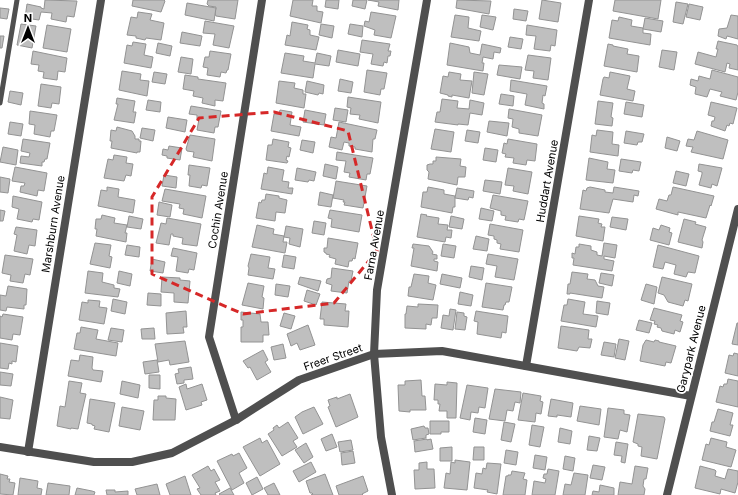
<svg xmlns="http://www.w3.org/2000/svg" width="738" height="495" font-family="Inter,sans-serif">
<rect width="100%" height="100%" fill="#fff"/>
<g fill="#bfbfbf" stroke="#939393">
<polygon points="45,0 77,1 74,17 67,16 66,22 51,19 52,13 41,12 39,20 25,18 27,4 41,7 41,8 44,9"/>
<polygon points="133,0 164,0 165,1 161,12 132,6"/>
<polygon points="208,0 238,0 235,19 216,16 215,14 216,7 209,6 207,4"/>
<polygon points="293,0 313,0 312,6 317,6 317,11 323,12 321,23 290,16"/>
<polygon points="326,0 339,0 338,9 325,7"/>
<polygon points="353,0 367,0 365,9 352,6"/>
<polygon points="368,0 399,0 398,10 378,6 379,2"/>
<polygon points="457,0 491,1 489,14 456,8"/>
<polygon points="542,0 561,3 558,22 539,19"/>
<polygon points="615,0 661,0 658,19 613,11"/>
<polygon points="676,2 688,4 683,24 673,22"/>
<polygon points="187,3 216,8 214,21 185,15"/>
<polygon points="689,4 703,7 700,20 686,17"/>
<polygon points="0,8 9,9 7,19 0,18"/>
<polygon points="514,9 528,11 526,21 513,19"/>
<polygon points="138,12 152,14 150,20 164,23 161,40 146,38 145,40 136,38 136,36 127,35 131,17 137,18"/>
<polygon points="371,12 396,16 391,38 374,35 375,30 364,26 365,21 369,22"/>
<polygon points="455,15 469,17 468,28 481,31 479,41 451,37"/>
<polygon points="482,15 496,17 493,30 480,27"/>
<polygon points="731,15 738,16 738,39 727,36 726,39 718,36 719,29 727,28"/>
<polygon points="619,17 632,20 631,26 643,28 643,33 651,34 650,45 609,38 612,20 618,21"/>
<polygon points="645,18 663,21 661,32 643,29"/>
<polygon points="205,21 234,26 229,48 213,45 215,34 203,33"/>
<polygon points="292,22 308,25 307,29 310,30 310,35 319,37 316,50 285,45 287,35 290,36"/>
<polygon points="21,24 36,26 32,48 17,45"/>
<polygon points="321,24 334,26 332,38 319,35"/>
<polygon points="350,24 363,26 362,37 348,34"/>
<polygon points="47,25 71,29 67,52 43,48"/>
<polygon points="527,25 557,30 555,46 551,45 550,51 534,49 536,36 526,35"/>
<polygon points="182,32 202,36 200,46 180,43"/>
<polygon points="0,36 4,36 2,48 0,48"/>
<polygon points="510,37 523,39 521,49 508,47"/>
<polygon points="362,40 390,44 388,51 391,51 390,56 388,56 387,63 384,62 383,66 371,64 373,54 360,52"/>
<polygon points="718,41 737,45 738,47 738,70 729,68 730,64 727,63 725,72 695,64 698,52 716,57 718,49 716,49"/>
<polygon points="133,42 146,44 144,55 153,57 151,68 124,63 127,45 132,46"/>
<polygon points="158,43 172,46 170,56 156,53"/>
<polygon points="450,43 469,47 470,53 480,55 482,44 501,48 500,53 494,52 493,59 483,57 482,63 484,63 483,71 447,65"/>
<polygon points="608,44 613,45 613,46 628,49 627,54 639,56 637,72 604,66"/>
<polygon points="338,50 360,54 358,66 336,62"/>
<polygon points="662,50 677,52 674,70 659,67"/>
<polygon points="33,51 67,58 65,72 58,71 57,80 43,78 44,72 38,71 39,65 31,64"/>
<polygon points="210,51 231,54 228,70 227,70 226,73 221,72 220,77 207,75 208,68 203,67 205,57 209,57"/>
<polygon points="285,53 304,56 303,61 315,63 317,53 331,56 329,66 315,64 313,78 281,73"/>
<polygon points="528,55 551,58 548,80 533,78 534,71 525,70"/>
<polygon points="181,57 193,59 191,74 178,72"/>
<polygon points="499,65 522,67 520,79 497,75"/>
<polygon points="367,70 387,73 384,89 381,89 380,95 364,92"/>
<polygon points="712,70 738,77 738,92 736,100 720,96 722,92 710,89 707,97 695,94 696,87 690,85 691,79 698,81 699,76 710,79"/>
<polygon points="122,71 141,74 140,80 149,81 147,96 119,90"/>
<polygon points="154,72 167,74 165,84 152,82"/>
<polygon points="449,72 461,74 460,80 472,81 469,98 452,95 452,97 448,96 448,95 440,93 443,76 448,77"/>
<polygon points="474,72 488,74 484,95 472,93"/>
<polygon points="610,72 630,76 627,89 635,91 633,101 600,95 603,79 604,77 609,78"/>
<polygon points="185,75 198,77 198,79 226,83 223,101 215,100 215,106 202,103 203,98 193,96 194,91 183,89"/>
<polygon points="340,79 353,82 351,93 338,91"/>
<polygon points="511,80 547,86 545,96 543,95 542,103 544,104 544,109 525,105 527,94 510,91"/>
<polygon points="279,81 295,83 294,88 303,90 303,94 306,94 304,108 276,103"/>
<polygon points="307,81 324,85 323,94 319,93 318,95 305,92"/>
<polygon points="41,84 61,87 59,104 52,103 51,108 38,106"/>
<polygon points="10,91 23,93 21,105 8,102"/>
<polygon points="501,94 514,96 513,106 499,104"/>
<polygon points="348,97 381,102 378,123 359,119 360,115 350,114 351,108 347,107"/>
<polygon points="117,98 135,101 133,112 136,112 134,123 114,120 118,104 116,104"/>
<polygon points="442,99 458,101 457,108 469,109 470,100 484,103 482,115 470,113 468,125 458,124 458,125 435,122 437,112 440,112"/>
<polygon points="148,100 161,102 160,112 146,110"/>
<polygon points="598,101 613,103 611,117 613,118 612,126 595,124"/>
<polygon points="626,102 644,105 642,117 624,114"/>
<polygon points="711,102 737,108 733,124 730,123 729,126 727,125 725,131 711,126 712,121 714,121 715,117 708,115"/>
<polygon points="191,106 221,111 218,127 215,127 214,133 197,130 199,119 197,119 197,115 189,114"/>
<polygon points="335,108 348,110 346,122 333,120"/>
<polygon points="509,109 542,115 538,136 519,133 519,129 512,127 513,119 508,118"/>
<polygon points="280,110 292,112 290,125 301,127 299,136 271,131 274,114 279,114"/>
<polygon points="305,110 326,114 324,125 303,122"/>
<polygon points="30,111 57,115 54,131 51,131 50,137 34,134 35,125 29,124"/>
<polygon points="168,117 187,120 185,132 166,128"/>
<polygon points="489,121 509,123 507,136 487,132"/>
<polygon points="10,122 23,124 21,136 8,134"/>
<polygon points="339,122 377,130 375,139 373,139 372,152 355,149 355,147 349,146 349,143 344,142 342,150 329,147 331,137 336,138"/>
<polygon points="117,127 132,131 135,136 135,139 139,139 139,141 141,141 140,152 137,152 137,153 111,148 112,141 110,141 111,130 116,131"/>
<polygon points="142,128 155,130 153,141 140,138"/>
<polygon points="435,129 454,132 451,152 431,149"/>
<polygon points="467,130 480,132 478,143 465,141"/>
<polygon points="597,130 613,132 612,144 619,145 618,156 590,152 592,135 596,136"/>
<polygon points="626,131 644,134 642,142 638,142 637,145 624,143"/>
<polygon points="697,131 728,140 723,159 691,152 693,147 686,146 688,139 694,140"/>
<polygon points="190,135 215,139 212,161 193,157 194,152 187,151 186,149"/>
<polygon points="667,137 680,141 677,151 665,148"/>
<polygon points="23,139 50,143 47,159 45,159 44,162 42,162 42,166 20,163 21,156 29,157 30,153 21,151"/>
<polygon points="273,139 289,142 288,147 291,148 289,157 287,156 286,160 288,161 287,163 266,160 268,145 272,145"/>
<polygon points="508,139 537,144 535,161 527,160 526,165 513,163 514,158 505,157 506,154 502,153 504,143 507,144"/>
<polygon points="302,140 315,142 313,153 300,150"/>
<polygon points="169,146 182,148 180,160 167,158 167,156 162,155 163,149 168,150"/>
<polygon points="3,147 18,150 16,165 0,162"/>
<polygon points="485,148 498,150 496,162 483,160"/>
<polygon points="337,152 373,158 370,174 367,174 366,180 349,177 350,173 344,172 346,161 336,160"/>
<polygon points="114,155 127,157 126,163 133,164 131,176 126,175 124,181 104,178 108,159 113,160"/>
<polygon points="436,157 461,159 460,166 466,167 465,177 458,177 457,185 428,179 429,172 427,170 427,165 430,164 433,164 433,161 436,161"/>
<polygon points="589,158 608,162 607,169 615,170 613,183 586,180"/>
<polygon points="621,159 641,162 639,171 633,170 632,173 619,171"/>
<polygon points="325,164 338,167 336,179 323,176"/>
<polygon points="699,164 722,168 717,186 712,184 711,188 699,185 702,174 702,172 698,171"/>
<polygon points="189,165 210,168 207,186 202,185 201,188 189,186 190,175 188,175"/>
<polygon points="15,167 47,173 44,191 38,190 37,196 20,192 21,186 24,186 25,183 12,181"/>
<polygon points="268,167 284,170 282,181 289,182 288,188 293,188 292,194 261,189 264,173 267,174"/>
<polygon points="297,168 316,172 314,181 309,180 308,182 295,180"/>
<polygon points="508,168 532,172 528,194 513,191 514,186 505,185"/>
<polygon points="676,171 689,174 686,186 673,183"/>
<polygon points="164,175 177,177 176,188 162,186"/>
<polygon points="0,177 10,179 8,193 0,192"/>
<polygon points="485,180 502,182 500,194 483,191"/>
<polygon points="336,181 367,186 363,208 344,205 345,202 343,202 344,200 333,198"/>
<polygon points="107,187 119,189 118,197 135,200 133,213 98,206 101,190 107,191"/>
<polygon points="428,187 444,190 444,194 455,196 455,207 453,207 452,213 421,207 423,192 427,192"/>
<polygon points="590,187 605,190 605,192 613,193 614,187 639,191 638,196 634,195 633,202 613,199 609,213 580,209 583,190 586,191 587,188"/>
<polygon points="673,187 714,196 711,206 710,205 706,218 678,212 678,215 656,209 659,199 667,201 669,195 671,195"/>
<polygon points="457,188 474,191 473,198 469,197 468,200 455,198"/>
<polygon points="165,189 206,196 202,218 183,214 184,209 179,208 180,204 162,201"/>
<polygon points="320,192 333,195 331,207 318,205"/>
<polygon points="266,194 279,196 279,198 287,200 285,213 276,212 275,221 256,218 259,202 261,203 262,200 265,200"/>
<polygon points="493,195 528,201 524,220 519,219 518,222 505,220 506,216 501,215 501,211 490,208"/>
<polygon points="13,196 42,202 39,220 33,219 32,222 17,219 19,209 12,207"/>
<polygon points="159,202 172,205 170,217 157,215"/>
<polygon points="481,208 494,211 492,221 479,219"/>
<polygon points="0,210 5,211 3,221 0,221"/>
<polygon points="330,210 362,215 359,232 331,227 332,219 328,218"/>
<polygon points="421,214 427,215 426,216 439,218 438,224 448,225 447,230 452,230 451,238 446,237 445,242 417,237"/>
<polygon points="102,215 115,218 114,223 127,225 125,233 127,233 126,242 96,236 97,229 95,229 96,219 101,219"/>
<polygon points="129,216 143,219 141,229 127,227"/>
<polygon points="451,216 464,219 462,229 449,227"/>
<polygon points="579,216 599,219 598,223 602,224 601,227 605,227 603,241 576,236"/>
<polygon points="612,217 628,219 626,230 610,227"/>
<polygon points="167,218 201,224 197,246 182,244 183,238 173,236 173,234 171,234 169,245 156,243 161,223 166,224"/>
<polygon points="684,219 696,222 695,224 706,227 702,240 703,242 702,248 678,242"/>
<polygon points="314,221 326,223 324,235 312,233"/>
<polygon points="490,224 523,230 519,252 500,249 501,244 497,243 497,240 494,239 494,236 488,235"/>
<polygon points="257,225 274,229 273,234 284,236 283,242 287,242 285,253 252,247"/>
<polygon points="661,225 670,228 669,232 672,233 669,245 650,240 653,228 659,230"/>
<polygon points="286,226 303,229 300,247 289,244 290,238 284,237"/>
<polygon points="16,227 37,230 35,246 29,245 27,254 14,251 17,235 14,234"/>
<polygon points="476,236 489,239 487,251 473,249"/>
<polygon points="328,238 358,243 355,259 353,258 352,261 349,261 348,267 335,264 336,259 329,257 330,255 326,254 326,253 324,252 324,248 327,248"/>
<polygon points="95,243 111,245 109,256 112,257 110,268 90,264"/>
<polygon points="604,243 617,245 615,258 604,256 604,259 614,261 612,271 573,265 574,258 572,258 572,253 575,254 576,247 579,247 579,244 591,246 591,250 597,252 597,255 602,256"/>
<polygon points="413,244 429,246 433,252 432,254 437,255 437,259 434,259 434,261 438,262 437,271 411,266 414,248 412,248"/>
<polygon points="443,244 456,246 454,258 441,256"/>
<polygon points="127,245 140,247 139,257 125,255"/>
<polygon points="658,245 699,256 695,273 688,272 686,277 674,274 676,265 665,262 663,269 653,267"/>
<polygon points="173,248 197,253 194,270 189,269 188,273 176,271 178,257 171,256"/>
<polygon points="251,254 270,257 268,268 275,269 273,279 248,275 249,268 248,266"/>
<polygon points="488,254 518,259 514,280 495,277 497,266 486,264"/>
<polygon points="5,255 33,259 30,275 25,274 23,283 10,281 11,275 2,273"/>
<polygon points="284,255 296,257 294,269 282,267"/>
<polygon points="152,259 165,262 163,273 150,271"/>
<polygon points="471,266 484,268 482,280 469,277"/>
<polygon points="332,268 353,271 351,281 349,281 347,293 331,291 332,285 326,283 327,279 331,278"/>
<polygon points="88,271 103,273 102,282 114,285 114,288 120,289 118,297 85,293"/>
<polygon points="119,271 132,274 130,286 117,283"/>
<polygon points="572,272 588,274 587,279 595,280 598,286 604,287 602,298 570,293 570,294 567,294 568,284 570,284"/>
<polygon points="601,273 614,275 612,286 599,283"/>
<polygon points="414,274 429,276 428,283 436,285 433,300 408,296 409,287 411,287"/>
<polygon points="442,274 462,278 460,288 440,284"/>
<polygon points="162,277 180,278 180,280 190,281 188,303 174,302 174,293 161,292"/>
<polygon points="300,277 321,281 318,291 298,284"/>
<polygon points="662,277 692,284 688,301 685,300 683,306 668,302 664,295 658,293"/>
<polygon points="248,283 264,286 262,297 264,298 263,309 242,305"/>
<polygon points="486,283 512,287 509,302 506,302 505,305 504,305 503,310 482,307"/>
<polygon points="276,284 290,286 288,297 275,295"/>
<polygon points="646,284 657,287 654,304 641,300"/>
<polygon points="8,286 27,289 26,305 24,305 24,309 7,307 6,311 0,310 0,295 6,296"/>
<polygon points="307,290 320,294 316,305 304,301"/>
<polygon points="460,292 473,295 471,306 458,304"/>
<polygon points="148,293 161,294 161,306 147,305"/>
<polygon points="113,299 127,302 125,314 111,311"/>
<polygon points="568,299 585,302 583,314 598,316 596,327 561,321 564,305 567,305"/>
<polygon points="88,300 100,301 99,307 107,308 104,324 79,320 82,302 88,303"/>
<polygon points="597,301 610,303 608,315 596,313"/>
<polygon points="322,302 346,304 345,311 349,311 348,327 324,325 324,319 320,319"/>
<polygon points="418,304 438,305 437,318 432,318 431,325 426,324 426,329 405,328 405,314 406,314 407,306 418,307"/>
<polygon points="654,308 682,315 680,321 683,322 680,332 675,330 674,334 662,331 661,328 657,327 658,325 654,324 655,321 650,320"/>
<polygon points="450,309 456,310 453,330 441,328 443,315 449,316"/>
<polygon points="186,311 187,327 183,327 184,333 167,334 166,313"/>
<polygon points="476,311 508,316 506,333 502,332 501,338 477,334 478,322 474,321"/>
<polygon points="241,312 260,314 261,322 268,322 269,335 263,335 263,342 241,342 241,327 243,327 243,320 241,320"/>
<polygon points="457,312 464,313 464,316 467,317 465,330 455,329"/>
<polygon points="284,313 295,316 291,329 280,326"/>
<polygon points="3,314 23,317 20,335 13,334 12,340 0,338 0,316 2,317"/>
<polygon points="639,320 652,323 649,333 636,330"/>
<polygon points="737,323 738,323 738,345 732,344"/>
<polygon points="308,325 315,345 300,350 297,343 291,346 287,334"/>
<polygon points="561,326 589,330 588,339 592,339 590,348 579,347 577,351 558,348"/>
<polygon points="81,327 98,330 96,339 118,343 116,356 74,349 77,333 80,333"/>
<polygon points="111,328 124,330 122,342 108,340"/>
<polygon points="154,328 155,339 142,339 141,329"/>
<polygon points="619,339 629,341 625,360 615,358"/>
<polygon points="646,340 654,342 655,340 659,341 659,342 676,346 671,363 666,362 665,366 640,361 643,345"/>
<polygon points="185,341 189,362 170,365 169,360 158,362 155,344"/>
<polygon points="604,342 616,344 614,357 601,355"/>
<polygon points="0,343 18,346 16,362 12,361 12,364 9,363 8,369 0,368"/>
<polygon points="283,344 286,358 274,360 271,347"/>
<polygon points="263,350 268,360 265,362 271,372 257,380 250,367 248,368 243,361"/>
<polygon points="734,353 738,354 738,376 725,373 729,355 733,356"/>
<polygon points="80,355 93,357 92,368 93,370 103,371 101,382 68,376 71,360 79,361"/>
<polygon points="157,360 159,372 145,374 143,362"/>
<polygon points="191,367 193,379 184,380 184,383 177,384 175,374 179,373 178,369"/>
<polygon points="0,372 13,374 11,386 0,385"/>
<polygon points="149,375 160,375 160,389 149,388"/>
<polygon points="728,379 738,381 738,407 716,402 720,386 723,387 724,384 727,384"/>
<polygon points="421,380 422,396 425,396 426,410 410,410 410,412 399,411 398,385 405,385 405,381"/>
<polygon points="69,381 82,383 80,393 86,394 78,429 71,428 71,429 57,426 60,406 65,407"/>
<polygon points="122,381 140,385 138,398 120,394"/>
<polygon points="447,382 457,383 456,418 447,418 447,411 439,411 440,404 438,404 438,400 434,400 435,384 447,385"/>
<polygon points="186,384 187,389 202,384 207,400 201,402 202,405 186,410 179,387"/>
<polygon points="467,385 488,388 485,408 479,407 478,413 471,412 470,420 460,418"/>
<polygon points="495,389 521,392 520,403 515,402 513,411 507,410 505,421 489,419"/>
<polygon points="523,393 541,396 540,401 543,402 541,414 536,413 535,422 518,420"/>
<polygon points="350,394 358,417 336,427 328,407 330,406 328,400 337,397 337,399"/>
<polygon points="158,396 166,396 166,398 176,399 175,420 153,420 154,400 158,400"/>
<polygon points="0,397 13,400 10,419 0,418"/>
<polygon points="90,399 115,403 109,432 94,429 95,426 92,425 92,424 87,423"/>
<polygon points="551,399 573,403 571,417 557,415 557,417 548,416"/>
<polygon points="580,406 601,409 599,425 577,421"/>
<polygon points="122,407 144,411 140,430 119,426"/>
<polygon points="314,407 323,424 303,434 295,417 302,412"/>
<polygon points="608,408 624,410 624,414 630,415 627,432 620,430 618,439 604,437"/>
<polygon points="718,409 733,413 730,425 733,425 730,436 710,431 712,422 714,422"/>
<polygon points="638,414 664,417 665,419 657,459 641,456 642,447 638,446 638,444 633,442"/>
<polygon points="475,418 487,420 485,434 473,432"/>
<polygon points="430,421 449,421 449,432 441,432 441,434 430,434"/>
<polygon points="288,422 298,438 293,441 297,447 282,456 268,434 274,430 273,428 277,425 279,428"/>
<polygon points="504,422 515,424 511,442 501,440"/>
<polygon points="532,425 544,427 540,447 529,445"/>
<polygon points="424,426 425,428 428,428 429,434 426,435 426,438 413,440 411,429"/>
<polygon points="560,428 572,431 570,444 558,442"/>
<polygon points="332,434 337,447 326,451 321,439"/>
<polygon points="589,436 600,438 597,451 587,450"/>
<polygon points="260,438 262,443 267,440 280,464 260,476 243,447"/>
<polygon points="711,438 727,442 726,447 736,450 731,467 702,460 706,444 709,445"/>
<polygon points="427,439 427,440 431,439 433,449 415,452 414,441"/>
<polygon points="351,440 353,450 340,452 338,442"/>
<polygon points="616,442 628,444 625,463 621,462 622,456 614,455"/>
<polygon points="306,443 313,457 304,463 295,450"/>
<polygon points="452,447 452,461 440,461 440,448"/>
<polygon points="474,447 484,447 484,460 473,460"/>
<polygon points="506,450 518,452 516,465 504,463"/>
<polygon points="353,451 355,463 342,465 341,453"/>
<polygon points="239,453 247,468 239,473 244,483 232,490 217,461 232,454 233,456"/>
<polygon points="535,455 547,457 545,470 533,468"/>
<polygon points="565,456 575,458 573,471 563,469"/>
<polygon points="455,460 470,462 467,490 444,488 446,473 450,474 451,462 455,463"/>
<polygon points="311,462 316,472 299,482 293,471"/>
<polygon points="427,462 427,469 434,469 435,488 415,489 414,470 419,470 419,463"/>
<polygon points="487,463 501,464 497,494 487,492 488,490 474,488 476,473 482,474 483,468 486,469"/>
<polygon points="593,465 605,467 602,480 590,478"/>
<polygon points="208,466 211,471 214,469 220,480 215,482 220,491 215,493 216,495 201,495 197,489 200,488 192,475"/>
<polygon points="635,466 648,468 646,479 644,479 643,486 645,489 644,495 618,495 620,482 632,484"/>
<polygon points="700,466 715,470 716,471 715,476 725,479 728,469 738,471 738,482 735,493 721,489 720,494 695,488"/>
<polygon points="548,469 559,471 555,495 532,495 534,481 545,483 546,479 543,478 544,474 547,474"/>
<polygon points="512,471 525,473 523,479 527,480 525,495 503,495 506,476 508,476 508,475 511,475"/>
<polygon points="574,473 588,475 585,495 563,495 565,484 571,485"/>
<polygon points="0,474 8,476 7,479 10,479 9,482 15,483 13,495 0,494"/>
<polygon points="325,474 333,495 311,495 313,494 312,493 310,493 306,481"/>
<polygon points="185,476 191,495 170,495 166,484"/>
<polygon points="363,476 368,491 362,494 363,495 339,495 336,486"/>
<polygon points="257,477 263,489 252,495 246,483"/>
<polygon points="20,478 38,481 37,488 42,489 41,495 18,495"/>
<polygon points="48,483 70,486 69,495 46,495"/>
<polygon points="274,483 280,495 268,495 264,488"/>
<polygon points="157,484 160,495 137,495 135,489"/>
<polygon points="600,485 614,488 614,495 592,495 593,491 599,492"/>
<polygon points="77,488 92,491 95,492 94,495 75,495"/>
<polygon points="230,488 234,495 220,495 219,494"/>
<polygon points="106,490 115,490 115,492 128,491 128,495 107,495"/>
</g>
<g fill="none" stroke-linecap="round" stroke-linejoin="round">
<polyline stroke="#4f4f4f" stroke-width="5" points="0,103 17,0"/>
<g stroke="#4f4f4f" stroke-width="8">
<polyline points="526,366 589,0"/>
<polyline points="236,420 209,337 262,0"/>
<polyline points="0,447 94,462 132,462 172,453 236,420 299,380 374,354 442,351 691,396"/>
<polyline points="28,452 101,0"/>
<polyline points="392,495 381,437 374,354 377,290 427,0"/>
<polyline points="667,495 738,209"/>
</g>
</g>
<path fill="none" stroke="#d62828" stroke-width="3" stroke-dasharray="8 5" stroke-linejoin="round" d="M274,112L348,131L377,251L334,303L243,314L152,274V197L199,118Z"/>
<g text-anchor="middle" stroke-width="3.5" stroke-linejoin="round" paint-order="stroke">
<g font-size="11" fill="#000" stroke="#fff">
<text transform="translate(547 181) rotate(-80)" y="4">Huddart Avenue</text>
<text transform="translate(218 210) rotate(-81)" y="4">Cochin Avenue</text>
<text transform="translate(53 224) rotate(-81)" y="4">Marshburn Avenue</text>
<text transform="translate(374 245) rotate(-80)" y="4">Farna Avenue</text>
<text transform="translate(691 349) rotate(-76)" y="4">Garypark Avenue</text>
<text transform="translate(333 357) rotate(-19)" y="4">Freer Street</text>
</g>
</g>
<g transform="translate(28 28)" stroke="#ffffff" stroke-width="3" paint-order="stroke">
<path d="M0-3L7 15L0 10L-7 15Z" fill="#000000"/>
<text y="-6" font-size="11" font-weight="bold" text-anchor="middle" fill="#000000">N</text>
</g>
</svg>
